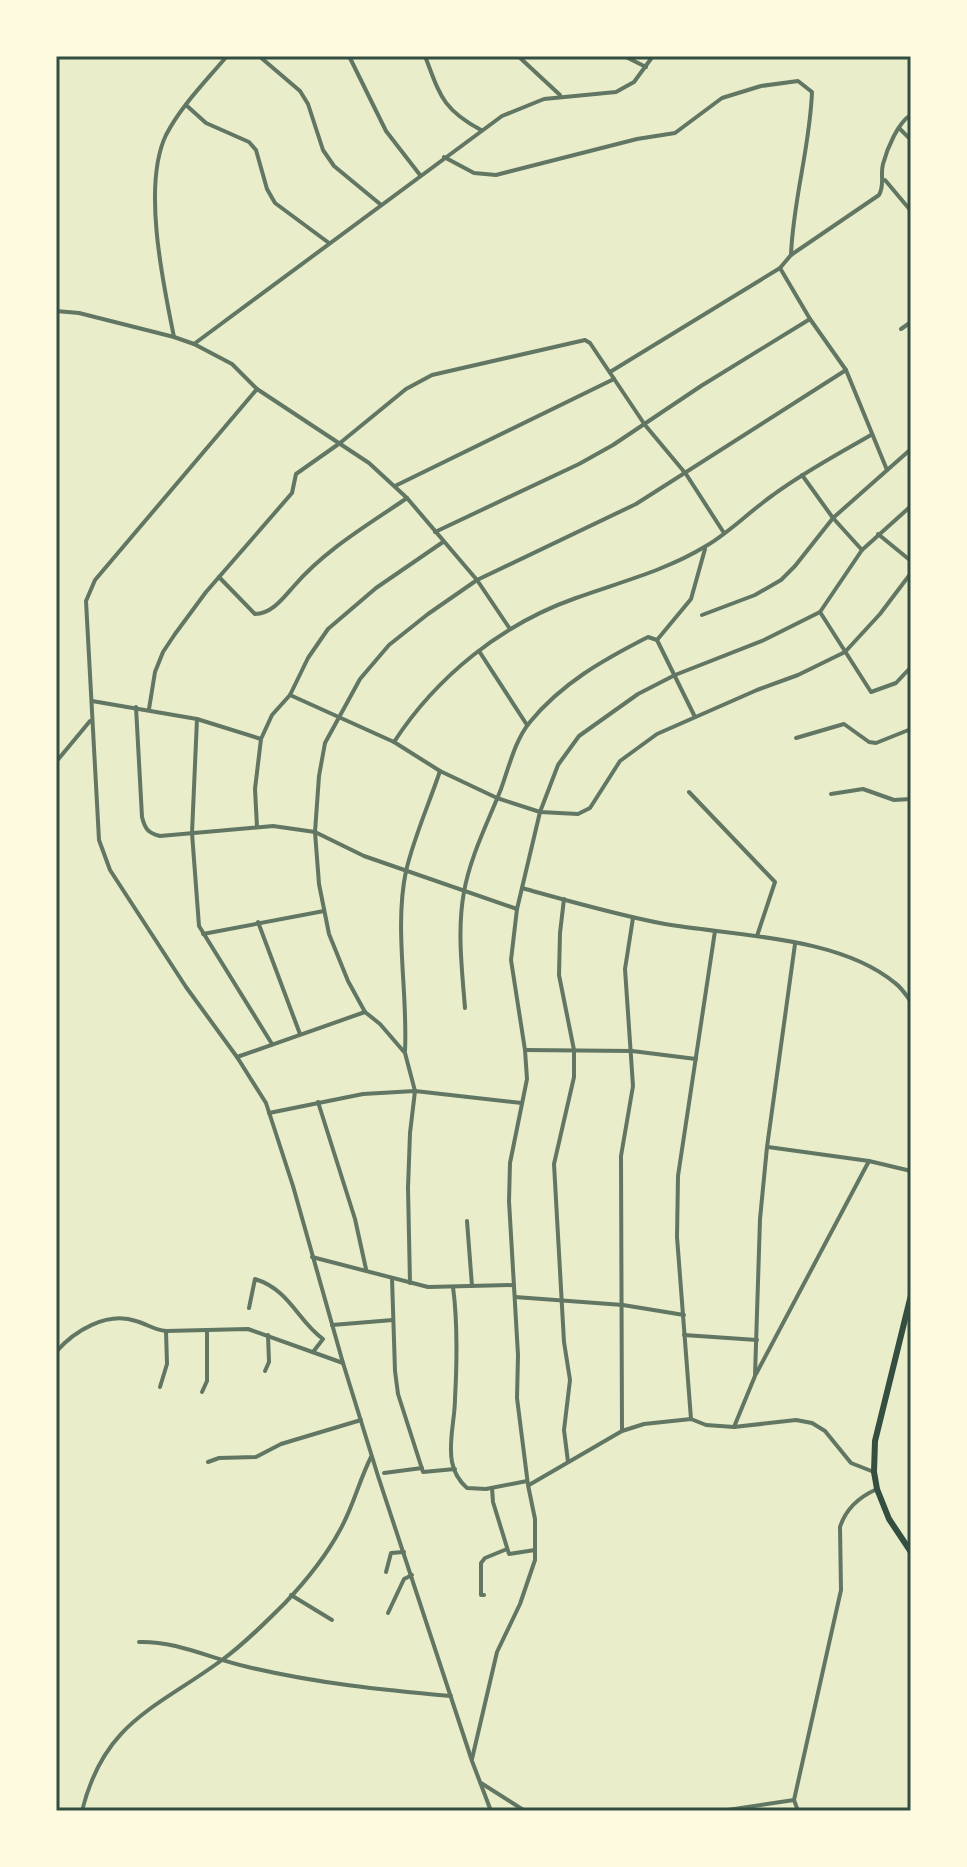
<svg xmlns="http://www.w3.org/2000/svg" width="967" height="1867" font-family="'Fira Sans',sans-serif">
<rect width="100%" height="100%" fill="#e9edc9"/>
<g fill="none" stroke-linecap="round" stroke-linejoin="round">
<g stroke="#617663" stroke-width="4">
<polyline points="259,56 300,91 308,104 323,150 334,166 380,204"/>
<polyline points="349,56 386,131 420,175"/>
<path d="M425,56C440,95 442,109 481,130"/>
<polyline points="518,56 560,95"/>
<polyline points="624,56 646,67"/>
<polyline points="186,105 206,123 249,142 256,150 267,189 275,203 329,243"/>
<polyline points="899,128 911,140"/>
<path d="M444,157L474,173L496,175L637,139L675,133L722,98L761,86L798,81L812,92C810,147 793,200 791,255"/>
<polyline points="885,180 911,211"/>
<polyline points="780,268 810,319 846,370 887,470"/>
<polyline points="56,311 79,313 174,337 194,344 232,364 257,389 95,580 86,601 99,840 110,870 186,987 237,1057 266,1103 293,1186 343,1363 378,1476 472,1761 491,1811"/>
<polyline points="901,329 911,322"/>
<path d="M174,337C163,283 142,185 166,135C181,106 206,81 227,56"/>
<polyline points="194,344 502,116 544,99 616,92 634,82 653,56"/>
<path d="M610,372L780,268L791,255L879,195C885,185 880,175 883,164C887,149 898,122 911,115"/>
<polyline points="257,389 369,463 407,498 477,580 510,629"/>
<polyline points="802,475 833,518 862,550"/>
<polyline points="395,486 614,379"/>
<polyline points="435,532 579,464 613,445 701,386 810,319"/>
<polyline points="878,534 911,561"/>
<path d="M219,577L255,614C272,614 284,597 294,586C326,549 368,525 407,498"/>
<polyline points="820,612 871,692 896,683 911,667"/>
<polyline points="702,615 755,595 781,580 795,566 833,518 911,449"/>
<polyline points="657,640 691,599 705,549"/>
<polyline points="479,651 527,725"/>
<polyline points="290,695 394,742 440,771 497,798 540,812 578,814 590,808 620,761 657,734 757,690 798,675 845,652 880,614 911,573"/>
<polyline points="92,701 197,719 261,739"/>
<path d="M136,707L142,817C145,829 148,833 160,836L273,826L315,832L364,856L517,909"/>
<polyline points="149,709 155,672 163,652 175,634 206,592 292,493 296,474 340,443 406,389 432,375 585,340 590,343 645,425 686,474 724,533"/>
<polyline points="197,719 192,833 199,926 272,1044"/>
<polyline points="796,738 844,724 869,742 876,743 911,729"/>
<path d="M394,742C437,676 502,624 576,598C620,582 665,571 706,546C730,532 750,511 773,495C804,472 838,454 871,435"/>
<polyline points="56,762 90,721"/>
<polyline points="689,792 775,882 757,936"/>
<polyline points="831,794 863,789 894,800 911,799"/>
<polyline points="257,827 255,789 261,739 272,715 290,695 308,658 328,629 376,588 443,542"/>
<path d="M522,888C569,901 617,915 665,924C735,936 839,936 895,983C902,988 906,995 911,1002"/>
<polyline points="564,899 560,933 559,975 574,1050 574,1077 554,1164 564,1342 570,1380 564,1430 568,1462"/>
<polyline points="258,922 300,1034"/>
<polyline points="203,934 324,911"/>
<path d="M465,1008C462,970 457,929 464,892C470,857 488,822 501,789C509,767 515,740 530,722C562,683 603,660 648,637L657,640L695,717"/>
<polyline points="525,1050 632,1051 696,1059"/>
<path d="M405,1051C408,993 394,928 406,871C414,837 429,804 440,771"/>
<polyline points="237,1057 365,1012"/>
<polyline points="318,1102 355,1219 366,1269"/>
<polyline points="269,1113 363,1094 415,1091 522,1103"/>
<polyline points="768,1147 869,1161 911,1171"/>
<polyline points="467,1221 472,1286"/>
<polyline points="312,1257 428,1287 514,1285"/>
<polyline points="392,1278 395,1371 398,1394 423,1472 455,1469"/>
<polyline points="410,1283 408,1188 410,1133 415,1091 405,1053 380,1024 365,1012 348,981 329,934 319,884 315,832 319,776 325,743 360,679 389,645 428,614 477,580 636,504 846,370"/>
<path d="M453,1287C458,1324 457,1362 455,1399C455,1419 448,1442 452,1462C454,1472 459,1481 467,1488L486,1489L527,1481"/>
<polyline points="515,1297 623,1305 684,1315"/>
<path d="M249,1308L255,1279C290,1290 297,1320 323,1339L313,1352"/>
<polyline points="332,1325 393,1320"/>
<polyline points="684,1335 757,1340"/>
<path d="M56,1352C74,1331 107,1311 136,1321C147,1324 154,1330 166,1331L248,1329L343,1363"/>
<polyline points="265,1371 269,1362 268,1335"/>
<polyline points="756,1374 869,1161"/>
<polyline points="160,1387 167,1364 166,1331"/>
<polyline points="202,1392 207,1381 207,1330"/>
<polyline points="691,1419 677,1237 678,1176 715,931"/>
<polyline points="734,1427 755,1376 760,1219 767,1147 795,944"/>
<polyline points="622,1431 621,1156 633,1086 625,969 633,918"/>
<polyline points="208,1462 219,1458 256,1457 281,1444 361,1420"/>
<polyline points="384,1473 422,1468"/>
<polyline points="529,1485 622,1431 644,1424 691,1419 706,1425 734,1427 796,1420 812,1423 825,1431 851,1463 874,1472"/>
<polyline points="492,1488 493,1502 509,1554 535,1550"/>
<polyline points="386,1572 391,1553 404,1552"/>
<polyline points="291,1595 332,1620"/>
<polyline points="484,1595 481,1595 481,1563 485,1558 507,1549"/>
<polyline points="388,1613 404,1579 412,1575"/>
<path d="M139,1642C178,1641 211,1659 248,1667C315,1683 382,1690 451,1696"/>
<polyline points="472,1759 497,1652 520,1604 535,1560 535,1519 528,1485 517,1398 518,1355 509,1201 510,1163 527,1079 525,1050 511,960 517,909 540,812 558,765 579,736 638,694 675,675 764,640 820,612 862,550 911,506"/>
<polyline points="481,1783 525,1811"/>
<path d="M82,1811C104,1722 155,1709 222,1660C244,1644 265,1623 285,1603C305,1582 326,1556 340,1530C353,1507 359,1481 371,1457"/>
<polyline points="721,1811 794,1800"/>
<path d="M798,1811L794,1800L841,1590L840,1527C846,1508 859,1497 877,1489"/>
</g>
<polyline stroke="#344e41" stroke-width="6" points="911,1295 875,1441 874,1472 877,1489 889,1519 911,1552"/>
</g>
<rect width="967" height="1867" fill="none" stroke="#fefae0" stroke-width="116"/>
<rect x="58" y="58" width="851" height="1751" fill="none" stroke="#344e41" stroke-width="3"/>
</svg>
